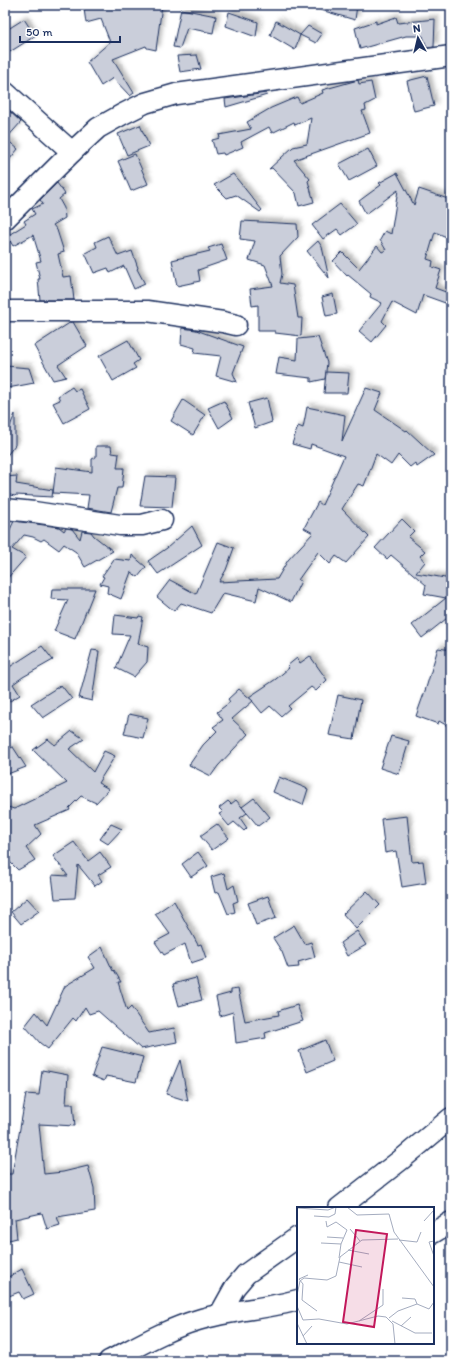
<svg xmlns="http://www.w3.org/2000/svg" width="456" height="1366" font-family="Itim,sans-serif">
<defs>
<filter id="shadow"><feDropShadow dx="3.5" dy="-3.5" stdDeviation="2" flood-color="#0004"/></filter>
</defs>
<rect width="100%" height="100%" fill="#fff"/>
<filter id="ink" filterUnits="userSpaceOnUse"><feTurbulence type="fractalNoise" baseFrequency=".025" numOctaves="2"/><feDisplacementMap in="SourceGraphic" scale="8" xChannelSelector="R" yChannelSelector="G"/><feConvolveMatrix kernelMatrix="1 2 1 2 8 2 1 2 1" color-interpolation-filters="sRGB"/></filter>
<g filter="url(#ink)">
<g fill="#caceda" stroke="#1b2f5e" filter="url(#shadow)">
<polygon points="101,5 162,5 156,50 147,48 146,46 113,59 134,93 130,96 113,78 101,86 87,62 110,42 101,19 86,23 84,9"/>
<polygon points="314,5 357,5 355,20 314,8"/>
<polygon points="181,9 216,16 213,33 187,28 180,48 173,47"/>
<polygon points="229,12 258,22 256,37 226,26"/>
<polygon points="396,17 398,23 435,19 434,47 427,48 423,36 406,36 360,49 355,28 376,21 376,24"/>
<polygon points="24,19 35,36 5,55 5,31"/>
<polygon points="276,21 300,35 295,50 270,35"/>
<polygon points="308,26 322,34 316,43 300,35"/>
<polygon points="197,55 201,69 180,72 177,56"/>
<polygon points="427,76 434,106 414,111 407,81"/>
<polygon points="358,80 359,84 371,82 375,100 365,105 366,110 362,111 370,133 294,160 310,179 308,181 314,202 299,206 296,193 272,168 269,169 293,147 307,144 311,118 295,125 294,122 272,133 269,127 241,142 243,147 224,155 223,153 216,154 212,140 220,138 219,135 251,129 247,122 271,108 297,97 300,103 323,93 322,90"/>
<polygon points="266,93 267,95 226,107 225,99"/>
<polygon points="5,107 21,122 6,139 18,149 5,165"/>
<polygon points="140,125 149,146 127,155 118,134"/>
<polygon points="368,149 377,166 349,181 339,164"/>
<polygon points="135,154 148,184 131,191 118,161"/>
<polygon points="397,173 414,205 419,189 451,200 451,239 435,232 427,259 433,261 432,267 441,270 435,288 451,294 451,296 448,304 423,295 417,315 392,302 382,321 386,325 372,342 359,331 382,303 370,297 371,294 348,275 347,276 333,261 342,252 359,269 377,246 382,252 386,250 380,240 385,231 391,234 398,190 366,214 359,201 381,185 379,183"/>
<polygon points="233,174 262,210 260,212 236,195 227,198 214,185"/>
<polygon points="57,183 65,194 59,199 64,208 65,218 53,225 57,230 64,252 58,254 63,277 71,276 74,300 40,300 38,279 40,279 36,262 41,261 33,235 13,246 7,236 26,224 24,221 35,214 32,209 43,204 40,200"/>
<polygon points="340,204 357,224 342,235 337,229 323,239 312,225"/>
<polygon points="242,221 297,224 298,237 280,256 282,274 280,283 293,285 298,318 302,318 301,336 275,333 275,331 258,331 258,305 252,306 250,289 273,286 265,265 249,260 255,241 240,239"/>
<polygon points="108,236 118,256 132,251 138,268 137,269 145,284 134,289 124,266 110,273 108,268 94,273 85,253 97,247 95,242"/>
<polygon points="318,241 322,247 329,278 307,251"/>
<polygon points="221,244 227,260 198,270 200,281 177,286 172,260 210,251 208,248"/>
<polygon points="333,294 337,314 326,316 322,297"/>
<polygon points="71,322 73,322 87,346 58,365 66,377 53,380 34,346"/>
<polygon points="182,328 196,330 243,347 233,373 237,382 216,376 221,356 194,353 195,348 181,344"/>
<polygon points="318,337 327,363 325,379 311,382 311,378 276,374 279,357 297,360 298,339"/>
<polygon points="128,340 139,360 133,364 136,368 113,381 99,356"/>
<polygon points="6,366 29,368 34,383 8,388"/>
<polygon points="326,372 349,373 347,393 324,393"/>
<polygon points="72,387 75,391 80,389 90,409 64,423 53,403 60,400 58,396"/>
<polygon points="366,388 382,393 375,410 406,431 407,430 434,455 417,467 415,463 410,467 398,455 391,465 376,454 364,486 358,484 342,509 369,537 346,563 336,556 330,564 318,552 298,580 301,581 291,602 259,587 256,601 223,593 211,613 181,603 174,611 157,597 170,580 196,594 218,542 234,548 226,570 219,582 277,579 288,560 313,533 304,528 318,502 322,505 344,456 311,444 310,449 292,444 298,426 303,428 307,407 345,415 342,441"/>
<polygon points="267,398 272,422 255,428 248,403"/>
<polygon points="183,400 205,415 193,435 171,421"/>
<polygon points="224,401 233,418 219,428 208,408"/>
<polygon points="15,414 15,445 5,458 5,438"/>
<polygon points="96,446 111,446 112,453 119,454 117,468 124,468 122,488 117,488 111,512 87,508 89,495 53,493 56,467 92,472 92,459 96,457"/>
<polygon points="17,476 16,484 53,490 52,497 16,495 15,496 5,494 5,477"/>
<polygon points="145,476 175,477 172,507 140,506"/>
<polygon points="402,519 414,531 408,537 425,551 420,556 425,562 416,573 451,579 451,615 422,638 412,625 446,598 424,594 426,585 391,555 387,559 375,548"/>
<polygon points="14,521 59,527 64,531 66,528 72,529 80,539 82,531 91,532 94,536 113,551 85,567 76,552 64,544 59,550 44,539 41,541 33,537 24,535 12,549 26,557 5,581 5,540"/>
<polygon points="192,526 202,545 158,574 148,561 167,548"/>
<polygon points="132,555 146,567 138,577 131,572 121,599 107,593 108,586 100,584 104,577 102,576 114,559 131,561"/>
<polygon points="52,589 95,589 75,639 54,631 68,600 51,599"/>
<polygon points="115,615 138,618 139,616 143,617 138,644 148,647 147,662 134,677 116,668 130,635 113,634"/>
<polygon points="42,646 53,660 23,677 13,684 20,695 5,704 5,670"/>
<polygon points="438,648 451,650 451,728 439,721 438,724 416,716 426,688"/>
<polygon points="92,650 99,651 92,701 79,698"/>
<polygon points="310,656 327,680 316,691 311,687 288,706 290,708 281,716 270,706 262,713 249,697 276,679 289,668 287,666 297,658 300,663"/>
<polygon points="61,685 72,699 43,718 31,704"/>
<polygon points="239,689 253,701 232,719 248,734 218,766 211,776 189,765 203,745 217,731 213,727 223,720 217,712 230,702 228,699"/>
<polygon points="338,695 361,700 354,739 329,735"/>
<polygon points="129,714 148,718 143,738 124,734"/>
<polygon points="72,731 84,739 69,749 93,772 104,751 115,756 98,783 109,789 96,803 81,796 69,808 70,810 35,825 41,834 26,848 35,860 18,870 5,857 5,806 14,809 67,783 33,750 48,739 55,745"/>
<polygon points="391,736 409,741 399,774 380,768"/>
<polygon points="13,747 26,767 5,775 5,750"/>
<polygon points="279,777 308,789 303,805 273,792"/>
<polygon points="254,798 270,817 258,826 242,807"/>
<polygon points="236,800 247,813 240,818 247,828 244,831 234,822 229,826 219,814 223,812 219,808 228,801 231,804"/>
<polygon points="407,816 412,862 423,861 426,883 402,887 396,851 385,853 381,819"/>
<polygon points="111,824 122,829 108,844 100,839"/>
<polygon points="217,824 229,838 212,850 200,836"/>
<polygon points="74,842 88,861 100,852 111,867 98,875 102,881 95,886 78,865 75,898 55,899 52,875 68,876 53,856"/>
<polygon points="198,852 208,866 191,877 182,864"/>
<polygon points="224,873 228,889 234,885 238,901 233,903 235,912 228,914 219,892 215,893 211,877"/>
<polygon points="367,891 380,905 356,929 343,914"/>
<polygon points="268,896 276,918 256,925 248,903"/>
<polygon points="27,898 39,911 21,924 11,912"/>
<polygon points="174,901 198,945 201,944 206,958 191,963 185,944 164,955 155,942 170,934 155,914"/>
<polygon points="294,925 305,944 311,942 315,957 298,962 299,967 288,968 282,952 273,938"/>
<polygon points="357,931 366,945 347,956 340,943"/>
<polygon points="102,947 113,971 114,970 121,982 118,982 127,1011 131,1007 149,1033 174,1028 177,1042 141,1049 98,1011 89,1014 85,1007 76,1021 73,1018 48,1049 40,1043 25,1026 36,1012 47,1025 65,986 95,968 88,957"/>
<polygon points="196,978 202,1000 179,1006 173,984"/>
<polygon points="238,989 245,1021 279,1015 278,1011 297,1005 303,1021 265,1033 266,1038 236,1043 233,1012 220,1016 216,997 231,993 231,990"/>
<polygon points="325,1040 333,1061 307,1072 299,1051"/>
<polygon points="102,1047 143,1057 136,1082 106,1076 104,1081 92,1076"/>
<polygon points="180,1060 188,1101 166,1094"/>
<polygon points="42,1070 68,1075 66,1104 73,1104 75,1126 39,1124 44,1174 63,1172 88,1166 94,1188 95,1211 57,1217 60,1225 47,1229 42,1213 15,1219 17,1238 5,1241 5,1174 12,1174 26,1094 39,1095"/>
<polygon points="22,1269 34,1294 23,1299 19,1292 9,1296 5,1289 5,1279"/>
</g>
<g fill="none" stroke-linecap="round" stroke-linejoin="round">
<defs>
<g id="minor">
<polyline points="5,92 72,152"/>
<polyline points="5,219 72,152 98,128 123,114 145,103 176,94 451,56"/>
<polyline points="5,311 147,311 223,322 236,325"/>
<polyline points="5,509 34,512 120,525 142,525 162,520"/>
<polyline points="339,1208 402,1159 451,1118"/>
<polyline points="433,1233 451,1222"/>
<polyline points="220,1314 235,1287 246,1274 298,1237"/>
<path d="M109,1361C138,1346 167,1329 198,1320C231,1310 265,1309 298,1300"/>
</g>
</defs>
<use href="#minor" stroke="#1b2f5e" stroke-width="23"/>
<use href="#minor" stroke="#fff" stroke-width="20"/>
</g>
</g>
<g transform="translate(297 1207)">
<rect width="137" height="137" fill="#fff"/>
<path fill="none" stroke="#a4acbf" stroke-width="1" d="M50,0L60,8L92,7L97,25L137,80M0,1L31,3L39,0M17,9L32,10L38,7L39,0M29,14L30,20L39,15L50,23L44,37L42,51M127,14L137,3M53,22L63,34M30,30L46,31M102,33L120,35L124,25M137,34L132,35L137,49M24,36L44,37M51,43L72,47M42,55L65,60M11,68L2,72L6,77L5,93L20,104M0,88L3,74L7,71L30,73L39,69L43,50L65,33L101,32M120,97L132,102L137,95M0,99L6,113L22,112L50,117L81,109L89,110L96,117L98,137M92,111L101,104L120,97L118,92L105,91M62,114L86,98V82M95,114L118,126H135M0,116L10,137M104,119L114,110M6,129L15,119"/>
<path fill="#c2185b" fill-opacity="0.15" stroke="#c2185b" stroke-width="2" d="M59,23L90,27L77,120L46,115Z"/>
<rect width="137" height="137" fill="none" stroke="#1b2f5e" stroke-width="2"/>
</g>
<rect width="456" height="1366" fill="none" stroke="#fff" stroke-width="20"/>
<rect x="10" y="10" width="436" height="1346" fill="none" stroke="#1b2f5e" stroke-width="1.5" filter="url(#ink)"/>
<g transform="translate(418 38) rotate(352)" stroke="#ffffff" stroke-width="3" paint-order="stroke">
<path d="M0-3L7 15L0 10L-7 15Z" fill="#1b2f5e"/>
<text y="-6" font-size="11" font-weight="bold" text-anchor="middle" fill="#1b2f5e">N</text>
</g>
<path d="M20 36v6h100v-6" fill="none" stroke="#1b2f5e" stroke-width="2"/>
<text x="26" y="36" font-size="12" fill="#1b2f5e" stroke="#ffffff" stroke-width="3" paint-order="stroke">50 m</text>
</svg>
